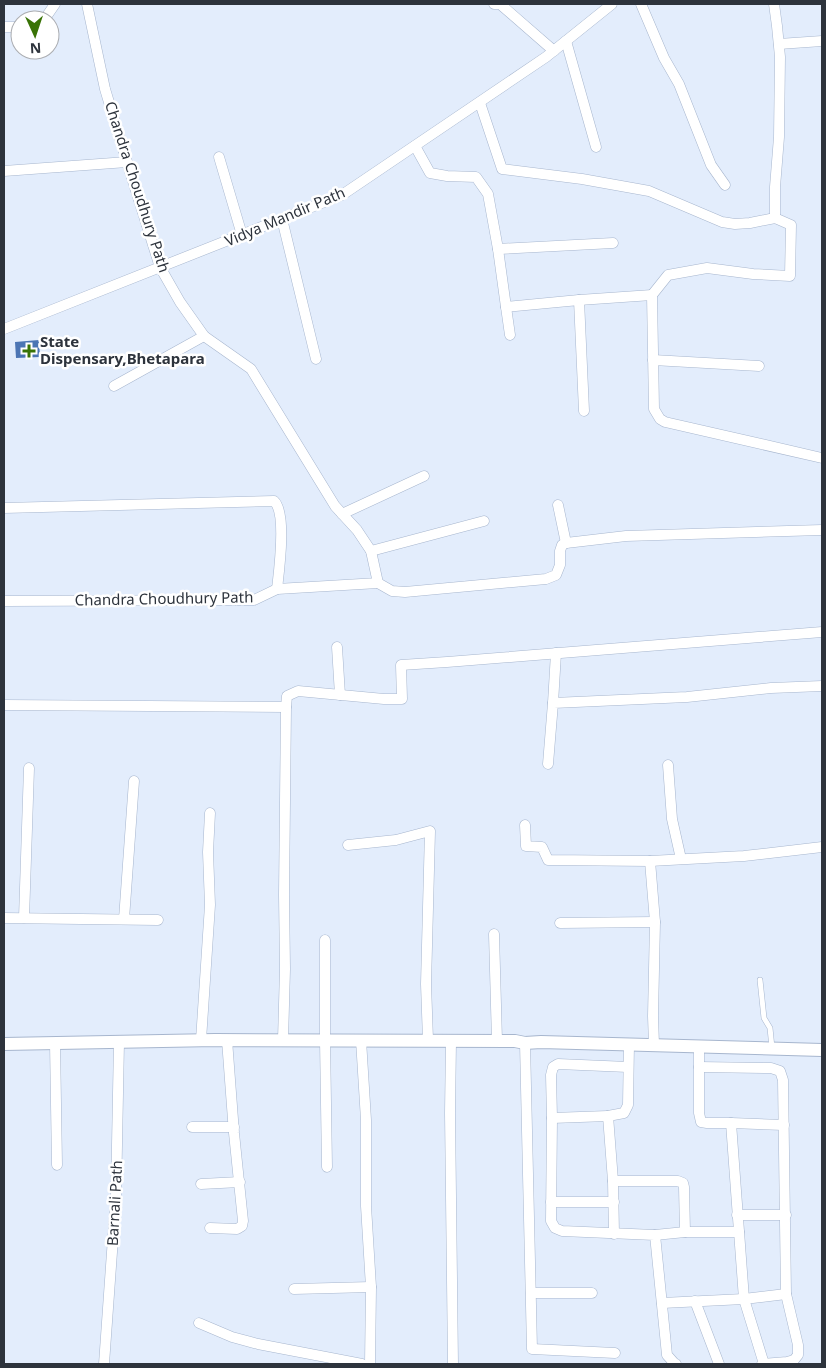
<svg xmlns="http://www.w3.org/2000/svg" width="826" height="1368" font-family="'Noto Sans',sans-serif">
<rect width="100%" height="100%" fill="#e3edfc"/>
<polygon fill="#4c75b4" points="39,340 40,357 16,358 15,342"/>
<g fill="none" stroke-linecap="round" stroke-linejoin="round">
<defs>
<polyline id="service" points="760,980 764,1018 770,1028 772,1048"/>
<g id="minor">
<polyline points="494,4 500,4 554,51"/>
<polyline points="641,4 664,58 679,84 711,165 725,185"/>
<polyline points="774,4 777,26 780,57 779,137 775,187 775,218 791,225 790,276 753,274 707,268 668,275 652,295 654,409 660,419 665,422 822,458"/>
<polyline points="44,20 55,4"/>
<polyline points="4,27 20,27"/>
<polyline points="566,41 596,147"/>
<polyline points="779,44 822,41"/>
<polyline points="480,103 502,169 582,179 649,191 722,222 735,224 750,223 775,218"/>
<polyline points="415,146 430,173 447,176 476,177 488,194 498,249 506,307 579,300 584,411"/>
<polyline points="219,157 242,235"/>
<polyline points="4,171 127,162"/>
<polyline points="282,219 316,359"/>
<polyline points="498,249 613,243"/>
<polyline points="579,300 652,295"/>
<polyline points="506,307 510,335"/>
<polyline points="4,329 342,195 546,57 612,4"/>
<polyline points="653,360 759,366"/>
<polyline points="114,386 204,336"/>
<polyline points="558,505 566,543"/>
<path d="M4,508L274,501C287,513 279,571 277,589"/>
<polyline points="342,514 424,476"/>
<polyline points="371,551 484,521"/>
<polyline points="378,583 392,591 405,592 546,579 556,575 560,565 560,551 562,545 566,543 626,536 822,530"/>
<polyline points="4,601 254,600 277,589 378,583 371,551 357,530 335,506 251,369 204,336 180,302 160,267 127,162 105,89 87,4"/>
<polyline points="337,647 340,695"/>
<polyline points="553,703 556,653"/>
<polyline points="4,705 286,707"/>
<polyline points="548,764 553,703 687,697 771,688 822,686"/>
<polyline points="668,765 672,819 681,859"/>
<polyline points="525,825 526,846 542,847 548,860 650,861"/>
<polyline points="348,845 396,840 430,831 426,984 428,1040"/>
<polyline points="4,918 158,920"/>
<polyline points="24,918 29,768"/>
<polyline points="124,919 134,781"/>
<polyline points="560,923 655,922"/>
<polyline points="494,934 497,1041"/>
<polyline points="325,940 325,1040 327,1167"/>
<polyline points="201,1040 210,905 208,852 210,813"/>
<polyline points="283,1040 285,969 284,895 286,707 287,696 298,691 384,699 402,699 401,665 447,662 822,632"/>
<polyline points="361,1040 366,1120 366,1206 371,1287 370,1364"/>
<polyline points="451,1041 450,1113 453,1364"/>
<polyline points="55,1043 57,1165"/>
<polyline points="525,1043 532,1349 615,1353"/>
<polyline points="654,1045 653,1016 655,922 650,861 744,856 822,847"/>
<polyline points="699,1047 699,1113 701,1122 707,1123 731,1123 744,1299 764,1364"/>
<polyline points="628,1067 558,1064 553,1067 551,1075 552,1118 551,1221 555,1228 562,1231 655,1235 667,1355 675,1364 676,1364"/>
<polyline points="699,1067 771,1068 780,1071 783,1080 786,1294 798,1345 798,1355 794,1360 787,1362 762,1364"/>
<polyline points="552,1118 608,1116"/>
<polyline points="731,1123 784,1125"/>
<polyline points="192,1127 234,1127"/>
<polyline points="613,1181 678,1181 683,1183 684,1187 685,1232 739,1232"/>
<polyline points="201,1184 240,1182"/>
<polyline points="551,1202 614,1202"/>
<polyline points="737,1215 786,1215"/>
<polyline points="210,1228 237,1229 242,1226 243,1221 234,1133 227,1040"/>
<polyline points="614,1234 613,1181 608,1116 624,1113 628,1105 629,1044"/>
<polyline points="655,1235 685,1232"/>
<polyline points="294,1289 371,1287"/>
<polyline points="531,1293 592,1293"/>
<polyline points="695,1301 719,1364"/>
<polyline points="662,1303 744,1299 786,1294"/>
<polyline points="199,1323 232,1337 258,1344 362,1364"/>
<polyline points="104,1364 116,1196 119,1042"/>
</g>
<polyline id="tertiary" points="4,1044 215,1040 515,1041 525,1043 541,1042 822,1050"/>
</defs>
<use href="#service" stroke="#a7b6ce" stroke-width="6"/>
<use href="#minor" stroke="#a7b6ce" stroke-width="11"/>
<use href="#tertiary" stroke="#a7b6ce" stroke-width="14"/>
<use href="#service" stroke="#fff" stroke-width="5"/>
<use href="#minor" stroke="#fff" stroke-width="10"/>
<use href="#tertiary" stroke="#fff" stroke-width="12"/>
</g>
<path fill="#397306" stroke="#fff" stroke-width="2" d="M26.5 343.5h5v5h5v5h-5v5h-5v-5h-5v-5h5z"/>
<g text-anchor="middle" stroke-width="5" stroke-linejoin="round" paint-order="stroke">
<g font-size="15" fill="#2d333c" stroke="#fff">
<text transform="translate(137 187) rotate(72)" y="5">Chandra Choudhury Path</text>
<text transform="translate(285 217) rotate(-23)" y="5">Vidya Mandir Path</text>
<text transform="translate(164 599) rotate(-1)" y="5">Chandra Choudhury Path</text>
<text transform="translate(115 1203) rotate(-87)" y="5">Barnali Path</text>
</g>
<g font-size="15" font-weight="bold" fill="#2d333c" stroke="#fff" text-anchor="start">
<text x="40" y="347">State<tspan x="40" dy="17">Dispensary,Bhetapara</tspan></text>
</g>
</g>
<rect width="826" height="1368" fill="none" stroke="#2d333c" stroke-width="10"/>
<g transform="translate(35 35) rotate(177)"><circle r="24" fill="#ffffff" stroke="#abadb1"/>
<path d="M0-4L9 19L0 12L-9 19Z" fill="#397306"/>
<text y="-8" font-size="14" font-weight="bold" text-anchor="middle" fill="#2d333c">N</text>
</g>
</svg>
